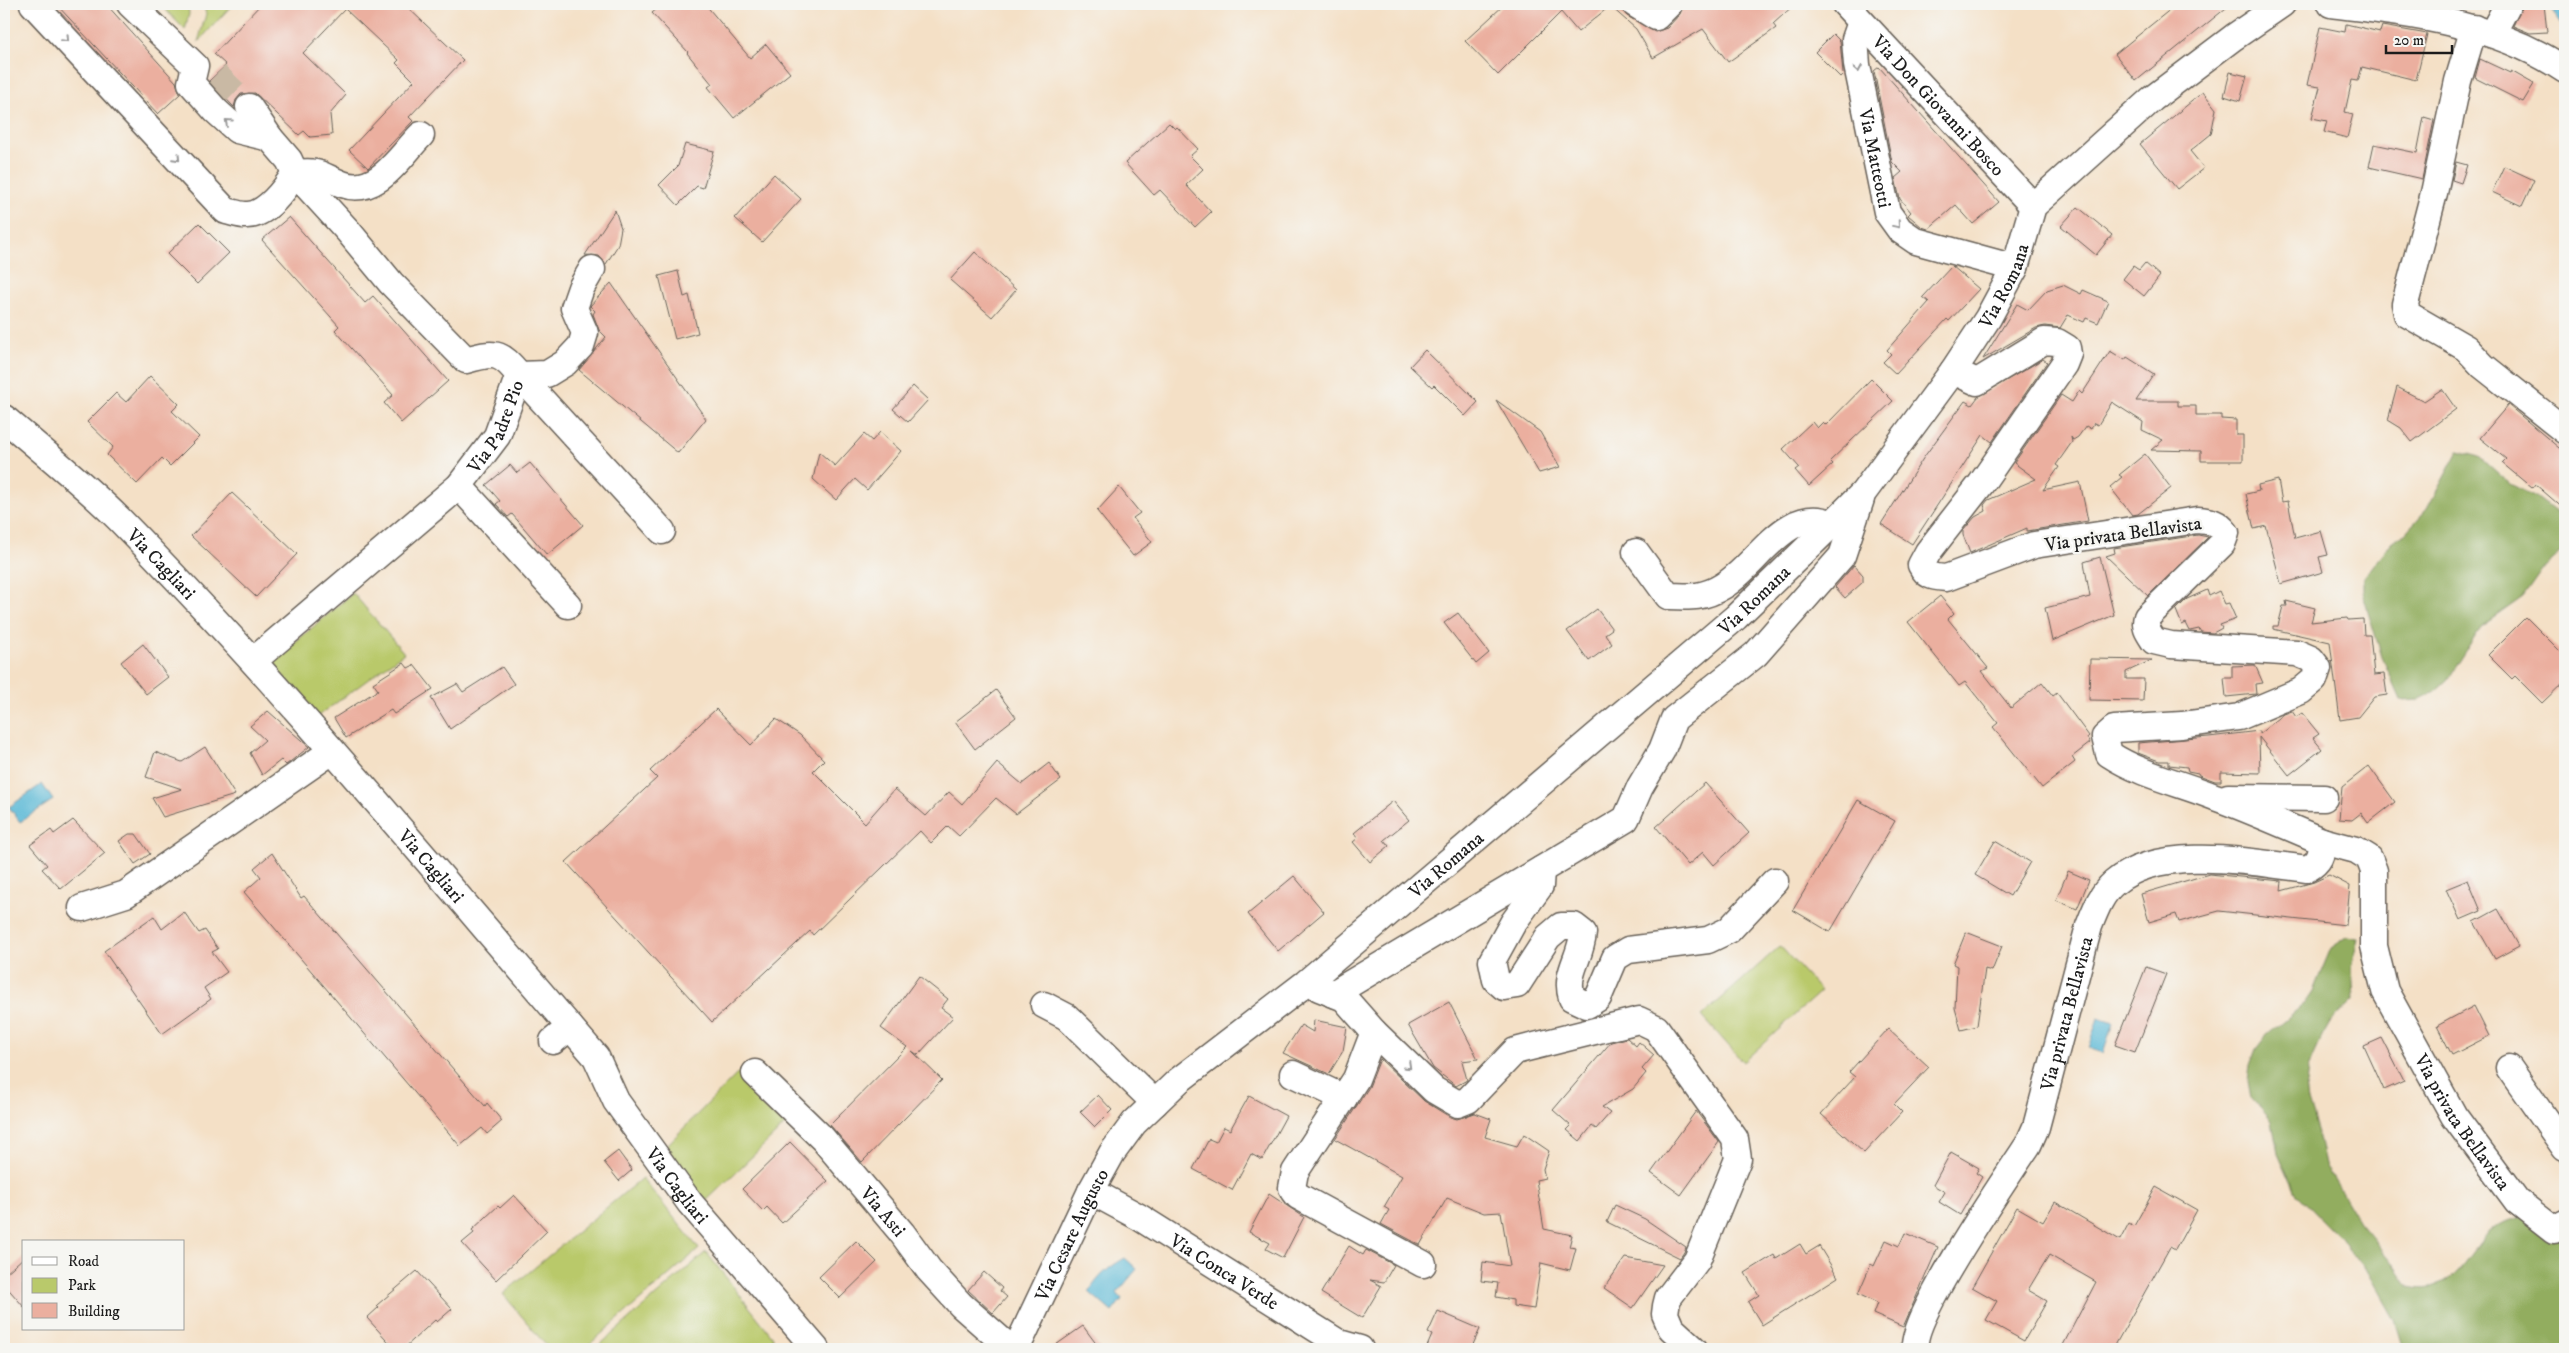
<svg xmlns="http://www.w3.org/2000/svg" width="2569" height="1353" font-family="'IM FELL DW Pica',serif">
<rect width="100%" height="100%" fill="#f6f6f2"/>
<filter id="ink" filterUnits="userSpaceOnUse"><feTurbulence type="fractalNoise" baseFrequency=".02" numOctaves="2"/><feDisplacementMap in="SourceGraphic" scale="10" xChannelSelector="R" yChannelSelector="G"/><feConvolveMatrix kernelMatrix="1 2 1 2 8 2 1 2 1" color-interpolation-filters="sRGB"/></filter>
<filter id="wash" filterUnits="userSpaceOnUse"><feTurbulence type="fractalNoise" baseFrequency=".0096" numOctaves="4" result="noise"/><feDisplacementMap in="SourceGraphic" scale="20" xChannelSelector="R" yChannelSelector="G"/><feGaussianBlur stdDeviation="1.12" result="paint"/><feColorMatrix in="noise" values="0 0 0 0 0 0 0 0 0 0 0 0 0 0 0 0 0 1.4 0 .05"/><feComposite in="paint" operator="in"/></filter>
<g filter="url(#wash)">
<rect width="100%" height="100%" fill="#f4e0c6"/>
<g fill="#b9c96b" stroke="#6a7244">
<polygon points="160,4 188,4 189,14 185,30"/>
<polygon points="203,4 233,4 198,42 206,14"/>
<polygon points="353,593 404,653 317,717 272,668 275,659"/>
<polygon points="1780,946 1821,991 1743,1062 1702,1016"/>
<polygon points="742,1069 792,1118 703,1204 666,1146"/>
<polygon points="642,1178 699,1249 584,1349 549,1349 503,1294"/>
<polygon points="706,1252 773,1337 772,1349 595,1349"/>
</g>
<g fill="#92ad5f" stroke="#57643e">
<polygon points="2458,451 2480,457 2510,484 2536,497 2565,519 2563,550 2544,567 2523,597 2482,626 2447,681 2435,692 2420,699 2401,700 2382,657 2364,598 2364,577 2392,542 2405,533 2427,509"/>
<path d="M2347,937L2358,938L2352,966L2354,1000L2330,1023L2322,1037L2308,1068L2306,1084L2308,1100L2318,1133L2325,1165L2359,1222L2391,1260L2409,1286C2458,1298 2466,1247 2496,1227C2505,1221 2516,1219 2525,1215L2549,1237L2565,1239V1349H2404L2395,1320L2363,1263L2350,1253L2341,1239L2296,1193L2278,1153L2272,1121L2251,1098L2248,1081L2250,1065L2256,1049L2266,1036L2304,1004L2313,991L2331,948Z"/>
</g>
<g fill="#58b8d6" stroke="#3a6a79">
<polygon points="2550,4 2565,4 2565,29 2554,14"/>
<polygon points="42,784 53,800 20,822 9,807"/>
<polygon points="2098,1018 2113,1023 2103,1053 2088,1048"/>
<path d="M1125,1258L1137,1269L1117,1293L1122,1299L1112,1312L1089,1292C1098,1276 1109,1267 1125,1258Z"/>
</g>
<g id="blocks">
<g fill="#ebaf9f">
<polygon points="56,4 106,4 176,82 180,94 158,114"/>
<polygon points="261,4 404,4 463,60 409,117 413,121 368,168 349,150 414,81 396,63 399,60 345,9 303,53 346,95 330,114 332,135 310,137 304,131 299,135 255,93 241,94 236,100 234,107 209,81 226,65 214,54"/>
<polygon points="663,4 705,4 750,58 766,44 790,73 734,118 708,87 712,84 687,53 688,52 652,13"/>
<polygon points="1505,4 1620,4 1622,11 1627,16 1655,32 1667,28 1680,14 1684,4 1795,4 1773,24 1776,28 1728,62 1703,29 1653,58 1636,29 1610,6 1578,32 1561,12 1498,75 1465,41"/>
<polygon points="2177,4 2231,4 2136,81 2115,54"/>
<polygon points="2523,4 2544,4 2547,32 2530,33 2513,26"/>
<polygon points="2346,24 2380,32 2382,26 2427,34 2416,80 2362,67 2358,81 2352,80 2345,112 2353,114 2347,138 2324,132 2327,121 2312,118 2320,87 2307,85 2320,27 2345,32"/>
<polygon points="1833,34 1840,41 1843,74 1840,77 1815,52"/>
<polygon points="2480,59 2510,73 2511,71 2534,84 2523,102 2475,78"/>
<polygon points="1879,67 1999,202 1973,224 1956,205 1928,229 1922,227 1908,215 1911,212 1900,199 1895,178 1902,172 1892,162 1874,71"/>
<polygon points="2230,72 2247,76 2240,101 2224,96"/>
<polygon points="2203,92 2216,109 2211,134 2190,151 2204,168 2177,189 2140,144"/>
<polygon points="2424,117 2434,120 2422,179 2369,167 2374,144 2417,153"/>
<polygon points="1169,123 1175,129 1177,127 1198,149 1190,156 1203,169 1186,185 1211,212 1195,227 1160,190 1154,195 1125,163"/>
<polygon points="685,144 714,151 703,188 697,186 678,205 659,185 678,166"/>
<polygon points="2456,162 2467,165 2461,183 2452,180"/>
<polygon points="2504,166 2534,180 2522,206 2492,192"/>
<polygon points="774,174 801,199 762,242 735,218"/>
<polygon points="2078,207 2112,235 2096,255 2061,226"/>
<polygon points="615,210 621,228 618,245 606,264 599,256 585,255"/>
<polygon points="289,217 365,303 373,296 448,381 401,423 384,403 393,395 335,330 339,326 262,240"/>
<polygon points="199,223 229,253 197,284 167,254"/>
<polygon points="975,252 1016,290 992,317 950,280"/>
<polygon points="2145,263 2160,276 2144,296 2123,279 2133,266 2139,270"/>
<polygon points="1952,266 1979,289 1949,321 1947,319 1896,374 1883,362 1891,354 1887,350 1929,302 1923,297"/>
<polygon points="678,271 684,297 689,295 698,333 675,339 659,276"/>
<polygon points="611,283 706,419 678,453 579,370 606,337 599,330 593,314 595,311 590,306"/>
<polygon points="2063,285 2081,294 2083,290 2108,301 2098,323 2086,318 2084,322 2068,315 2060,328 2045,326 2036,328 1983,359 2017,304 2028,310 2047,290"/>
<polygon points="1425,350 1478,402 1465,416 1434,385 1432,387 1410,366"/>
<polygon points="2110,351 2125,360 2127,357 2154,374 2136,401 2178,401 2178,406 2196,406 2196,415 2221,415 2221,419 2236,420 2236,435 2243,435 2243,461 2201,461 2201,451 2151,450 2163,440 2142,430 2143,422 2112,402 2098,425 2094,423 2091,429 2086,426 2078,437 2073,440 2071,437 2072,442 2056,465 2059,467 2043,490 2080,482 2088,521 2027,531 2027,528 1970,553 1963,535 1963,531 1975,517 1986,511 1984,505 1988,500 2036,479 2014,463 2061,395 2072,402 2079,391 2082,394"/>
<polygon points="2043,359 2047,362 1992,442 1983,435 1912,544 1881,524 1924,457 1965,401 1972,405 1978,397"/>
<polygon points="150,376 179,404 172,411 199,437 170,466 162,458 137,484 107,455 113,447 87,422 116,393 126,402"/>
<polygon points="1871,379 1893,401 1830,461 1833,464 1809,486 1795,470 1799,467 1783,449 1812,422 1817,428 1823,422 1826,425"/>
<polygon points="913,386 928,400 908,422 893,409"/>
<polygon points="2397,387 2424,401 2442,389 2456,409 2412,442 2401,428 2388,420"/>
<polygon points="1496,400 1540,432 1560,467 1539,473"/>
<polygon points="2508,405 2565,453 2565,510 2535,484 2532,488 2502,463 2506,459 2480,438"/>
<polygon points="880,432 901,451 867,490 855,479 836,500 813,479 819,452 835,466 864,434 872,441"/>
<polygon points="2145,454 2171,488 2138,514 2132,515 2110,487 2122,477 2119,475"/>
<polygon points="530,463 583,525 547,555 512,514 508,517 496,504 500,501 486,485 510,465 517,473"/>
<polygon points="2278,480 2282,502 2288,501 2295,538 2321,531 2328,555 2319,557 2323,572 2281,584 2266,526 2254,529 2246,494 2259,491 2258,485"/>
<polygon points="1119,487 1140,513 1133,518 1152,542 1133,556 1097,511"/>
<polygon points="232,493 297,554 256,597 191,536"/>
<polygon points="2198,535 2208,537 2148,596 2106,556 2115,553 2114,548"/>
<polygon points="2100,557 2114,615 2052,641 2045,608 2090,597 2084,562"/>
<polygon points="1854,565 1863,575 1863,582 1845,598 1835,587"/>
<polygon points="2207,590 2209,596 2219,591 2225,604 2229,603 2236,619 2220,625 2222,628 2213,633 2201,632 2199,629 2190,631 2186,623 2182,625 2176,610 2187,599"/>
<polygon points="1940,596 1954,613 1948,619 1988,668 1982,671 2011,708 2042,682 2053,696 2057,693 2089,736 2087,738 2090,743 2072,757 2075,762 2042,788 1993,727 1998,723 1965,682 1959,686 1908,622"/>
<polygon points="2286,601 2315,608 2311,622 2347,618 2348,620 2363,619 2364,635 2370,635 2374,675 2384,674 2387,695 2374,697 2358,717 2340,720 2330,642 2273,629 2273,626 2278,626 2283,606 2287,606"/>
<polygon points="1597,609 1612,629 1605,634 1612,644 1589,661 1567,631"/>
<polygon points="1458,613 1489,653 1476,664 1444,623"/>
<polygon points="2526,617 2565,656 2565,681 2542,703 2515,676 2512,679 2488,655"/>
<polygon points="143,644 168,677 146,694 121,662"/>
<polygon points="2090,659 2152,660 2126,672 2126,679 2144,679 2143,701 2089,700"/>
<polygon points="404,663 408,668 414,665 433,689 394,714 391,710 346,738 334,718 378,690 373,683"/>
<polygon points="2255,665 2263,683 2255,684 2256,694 2226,697 2224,678 2232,678 2232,666"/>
<polygon points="502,667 514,684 450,729 431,698 457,684 463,692"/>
<polygon points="996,690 1016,717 975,749 955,722"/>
<polygon points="716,709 751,745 776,719 800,735 824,760 813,771 865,823 895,789 926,816 949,792 962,804 997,763 1022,784 1049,763 1061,780 1016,814 996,798 959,836 948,826 931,843 920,831 813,935 810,931 712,1022 566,862 657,778 650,771"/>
<polygon points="268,711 309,747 286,765 281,760 262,775 250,753 265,740 250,726"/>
<polygon points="2292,711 2296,717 2302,713 2319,734 2313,738 2322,749 2289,775 2259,737 2260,773 2221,772 2221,781 2215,781 2199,775 2198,773 2188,771 2187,767 2169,765 2169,761 2159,761 2138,753 2138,743 2209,737 2259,731 2259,734 2284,714"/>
<polygon points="205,747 235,795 163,817 152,798 182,789 146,777 155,752 182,762"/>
<polygon points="2369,766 2395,802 2368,823 2361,813 2352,820 2339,819 2342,787"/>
<polygon points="1705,783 1749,833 1714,865 1703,852 1688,865 1656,827"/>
<polygon points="1858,800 1895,821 1830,932 1793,910"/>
<polygon points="1393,801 1409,820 1384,840 1389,846 1370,862 1353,842 1358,838 1354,833"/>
<polygon points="73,820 105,853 61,889 42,869 47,865 30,845 51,830 54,834"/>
<polygon points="129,834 136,834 150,854 135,864 119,841"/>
<polygon points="1995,841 2030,862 2010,896 1975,875"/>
<polygon points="272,853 301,898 304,896 485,1106 487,1103 502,1121 487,1134 482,1128 460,1146 244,892 261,877 254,868"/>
<polygon points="2068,871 2089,880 2077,909 2056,900"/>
<polygon points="2209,874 2282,881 2281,891 2314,882 2329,875 2350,886 2346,925 2219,911 2179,922 2176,914 2149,922 2141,894"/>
<polygon points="1294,876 1324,912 1278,951 1248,914"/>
<polygon points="2468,880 2481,911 2460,920 2446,889"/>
<polygon points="2498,909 2519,946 2495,959 2474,922"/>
<polygon points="184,912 199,933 205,930 218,949 212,952 227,972 204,988 211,999 162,1034 104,951 154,916 162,929"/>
<polygon points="1966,932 2002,946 1992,971 1985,969 1977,1026 1961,1030 1955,1008 1957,966 1953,964"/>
<polygon points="2146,967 2166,974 2135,1052 2115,1045"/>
<polygon points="919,976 948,999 941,1008 953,1017 918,1055 912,1051 942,1080 862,1162 830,1125 907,1047 881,1028"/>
<polygon points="1449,1002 1478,1059 1462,1061 1467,1080 1456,1086 1433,1068 1408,1025"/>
<polygon points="2474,1006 2489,1036 2452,1055 2437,1026"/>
<polygon points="1314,1020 1347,1027 1343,1051 1329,1074 1283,1053 1301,1025 1313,1032"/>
<polygon points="1888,1029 1929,1067 1894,1104 1902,1112 1864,1153 1821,1114 1855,1077 1849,1072"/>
<polygon points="1627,1038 1636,1046 1639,1042 1654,1055 1642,1069 1646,1073 1633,1089 1602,1107 1610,1113 1596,1129 1592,1126 1580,1141 1567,1130 1571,1126 1553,1110 1611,1042"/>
<polygon points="2382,1038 2404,1081 2384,1090 2364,1046"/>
<polygon points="1380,1059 1424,1101 1450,1117 1457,1119 1475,1113 1491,1119 1485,1137 1517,1146 1524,1134 1549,1151 1543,1169 1545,1178 1536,1180 1544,1229 1572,1235 1569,1247 1576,1248 1570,1270 1541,1263 1534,1309 1513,1306 1513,1300 1496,1297 1498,1283 1481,1281 1483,1262 1510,1266 1501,1212 1484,1213 1447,1198 1420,1245 1381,1224 1389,1210 1384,1207 1402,1176 1335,1139 1369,1087"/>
<polygon points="1098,1095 1112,1110 1095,1127 1080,1112"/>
<polygon points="1249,1096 1286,1116 1262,1160 1251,1154 1232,1190 1193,1169 1209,1139 1216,1142 1224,1127 1230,1130"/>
<polygon points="1696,1111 1719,1142 1681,1195 1651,1173"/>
<polygon points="790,1142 828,1181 782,1223 767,1207 763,1211 742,1189"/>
<polygon points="618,1151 632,1170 619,1181 604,1162"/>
<polygon points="1951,1152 1979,1168 1976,1173 1982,1177 1960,1215 1939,1202 1945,1192 1933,1185"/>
<polygon points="2156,1187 2197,1210 2175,1250 2170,1247 2113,1349 2061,1349 2096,1282 2049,1255 2028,1290 2047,1301 2024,1341 1986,1320 1997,1301 1972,1287 2017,1207 2043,1222 2055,1202 2120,1240 2129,1223 2134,1226"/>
<polygon points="1269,1194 1304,1217 1283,1258 1266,1249 1270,1243 1249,1232"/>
<polygon points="514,1195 547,1231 496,1280 462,1243 474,1233 472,1230 498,1206 500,1208"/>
<polygon points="1615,1205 1645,1219 1686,1247 1684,1252 1680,1258 1607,1222"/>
<polygon points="1905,1233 1938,1247 1903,1327 1873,1314 1877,1303 1858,1294 1871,1264 1874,1266 1886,1240 1899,1246"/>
<polygon points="856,1241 877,1262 840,1298 819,1277"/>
<polygon points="1800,1244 1806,1254 1819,1246 1838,1277 1762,1325 1748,1302 1759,1295 1745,1273 1774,1255 1776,1259"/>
<polygon points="1349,1246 1363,1255 1366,1250 1394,1265 1384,1282 1370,1280 1381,1286 1362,1318 1321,1293"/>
<polygon points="24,1257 24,1307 4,1284 4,1275"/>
<polygon points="1625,1258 1663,1265 1633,1308 1604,1288"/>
<polygon points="417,1271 452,1309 437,1322 435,1320 403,1349 395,1349 367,1318 379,1307 377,1305"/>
<polygon points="984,1272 1002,1288 1000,1291 1007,1297 993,1313 968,1290"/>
<polygon points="1438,1311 1480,1329 1471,1349 1426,1349 1432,1335 1428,1333"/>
<polygon points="1083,1326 1100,1349 1050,1349"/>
</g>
</g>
</g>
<g filter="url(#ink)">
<use href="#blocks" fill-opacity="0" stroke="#686158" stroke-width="1"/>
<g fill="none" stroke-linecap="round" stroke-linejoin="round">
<polyline stroke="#c9b9a4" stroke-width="26" stroke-dasharray="26 13" stroke-linecap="butt" points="216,75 249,107"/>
<defs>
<g id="minor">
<path d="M33,4L226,211C232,212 239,215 246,215C266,216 286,188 295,173L289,160L270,138L237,130L216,111L191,83L195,66L130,4"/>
<polyline points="1635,4 1656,17 1669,4"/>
<path id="s1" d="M1845,4L2033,206"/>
<path d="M2331,4C2412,14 2496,23 2565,70"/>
<path id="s2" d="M1861,22L1855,39L1857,65L1887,212L1900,230L1916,241L2015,268"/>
<polyline points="2474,28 2458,81 2434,193 2405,304 2407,314 2466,348 2483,366 2565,431"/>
<polyline points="2492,34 2508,4"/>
<polyline points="249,107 270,138"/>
<path d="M295,173C321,170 319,175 342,184C377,197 399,157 421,135"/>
<polyline points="519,375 662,531"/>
<polyline points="519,375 547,374 565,363 581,346 585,333 574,308 581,288 592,269"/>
<path id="s3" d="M4,418C42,451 83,483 119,519C287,690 439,876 596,1057L616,1101L690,1203L816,1349"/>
<polyline points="459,486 568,605"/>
<path d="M1636,552L1668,596C1690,597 1704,598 1723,586C1757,566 1787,503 1832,524"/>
<path id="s4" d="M253,661L459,486L497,436L519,375C500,351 494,352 466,360L391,283L348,231L295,173"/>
<polyline points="2228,797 2324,798"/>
<path id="s5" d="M2322,841L2356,850L2369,858L2374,871V946L2385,991L2454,1116L2517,1201L2554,1230L2565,1223"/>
<path d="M1541,870L1540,886L1513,923L1492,961L1496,980L1504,987L1517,985L1548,937L1561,926H1574L1583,933C1581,959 1564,973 1572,998L1587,1005L1598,998L1615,958L1628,950L1708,940L1729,930L1775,881"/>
<polyline points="82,908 126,894 332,751"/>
<polyline points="1319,988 1344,998 1374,1032 1356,1079 1295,1172 1292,1188 1298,1196 1423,1264"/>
<polyline points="1333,994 1626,819 1640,787 1662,750 1674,719 1756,654 1842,556 1861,499"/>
<polyline points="1044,1005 1067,1017 1155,1103"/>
<polyline points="1374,1032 1434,1090 1458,1104 1468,1100 1515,1051 1639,1020 1656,1028 1735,1139 1738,1159 1697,1260 1668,1298 1666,1306 1665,1314 1671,1328 1694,1349"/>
<polyline points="553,1041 570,1027"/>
<polyline points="2509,1068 2565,1148"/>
<path id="s6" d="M755,1073L823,1139L902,1233L929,1270L961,1305L1011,1349"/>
<polyline points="1293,1074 1344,1098"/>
<path id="s7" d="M1091,1191L1139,1217L1339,1343L1360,1349"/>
<path id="s8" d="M1014,1349L1021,1339L1091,1191L1112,1153L1134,1123L1178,1081L1306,983L1736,617L1832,524L1863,493L1953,371L1988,318L2015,268L2033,206L2152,99L2234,37L2282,4"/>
<path id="s9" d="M1915,1349C1910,1318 2006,1178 2028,1145L2036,1127L2089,926C2095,911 2101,894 2114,883C2160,844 2251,862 2307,869C2320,862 2322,855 2322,841C2286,826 2251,810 2215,797C2180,783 2141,775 2109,754L2105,737L2114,729L2182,725L2239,717L2301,691L2314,680L2318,668L2311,659L2297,653L2171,645L2154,641C2148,632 2144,627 2147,617L2222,544L2226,533C2218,522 2211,521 2197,520L2034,545L1946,578C1934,577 1927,577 1921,565L1928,552L1981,484L2064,364L2068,354L2067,348L2057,342L2044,341L1977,382L1953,371"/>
</g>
</defs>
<use href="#minor" stroke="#686158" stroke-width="29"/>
<use href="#minor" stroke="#fff" stroke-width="26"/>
</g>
<defs><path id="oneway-chevron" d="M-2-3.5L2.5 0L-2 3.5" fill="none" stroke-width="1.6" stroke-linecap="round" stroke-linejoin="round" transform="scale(1.25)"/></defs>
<g stroke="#999">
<use href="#oneway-chevron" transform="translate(66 39) rotate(47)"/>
<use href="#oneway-chevron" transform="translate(1858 69) rotate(80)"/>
<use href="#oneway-chevron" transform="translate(228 122) rotate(-138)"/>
<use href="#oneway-chevron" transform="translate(177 158) rotate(47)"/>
<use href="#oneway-chevron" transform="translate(1897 225) rotate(50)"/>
<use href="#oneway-chevron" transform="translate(1408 1066) rotate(44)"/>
</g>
</g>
<g text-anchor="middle" stroke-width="5" stroke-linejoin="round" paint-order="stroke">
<g font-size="19" fill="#1c1c1c" stroke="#f6f6f2">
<text dy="7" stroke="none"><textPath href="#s1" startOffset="138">Via Don Giovanni Bosco</textPath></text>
<text dy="7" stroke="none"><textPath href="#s2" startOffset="139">Via Matteotti</textPath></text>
<text dy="7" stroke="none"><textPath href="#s8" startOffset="1472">Via Romana</textPath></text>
<text dy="7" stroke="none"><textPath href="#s4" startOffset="341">Via Padre Pio</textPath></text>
<text transform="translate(2123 533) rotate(-8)" y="7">Via privata Bellavista</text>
<text dy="7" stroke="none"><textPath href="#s3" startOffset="215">Via Cagliari</textPath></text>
<text dy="7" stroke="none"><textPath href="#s8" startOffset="1068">Via Romana</textPath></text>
<text dy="7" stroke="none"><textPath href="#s8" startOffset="662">Via Romana</textPath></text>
<text dy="7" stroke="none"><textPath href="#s3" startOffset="620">Via Cagliari</textPath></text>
<text dy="7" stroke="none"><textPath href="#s9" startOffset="372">Via privata Bellavista</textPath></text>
<text dy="7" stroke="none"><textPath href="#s5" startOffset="338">Via privata Bellavista</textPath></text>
<text dy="7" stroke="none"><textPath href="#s3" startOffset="1025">Via Cagliari</textPath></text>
<text dy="7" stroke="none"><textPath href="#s6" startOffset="189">Via Asti</textPath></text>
<text dy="7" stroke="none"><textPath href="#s8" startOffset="128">Via Cesare Augusto</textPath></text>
<text dy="7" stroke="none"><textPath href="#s7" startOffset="156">Via Conca Verde</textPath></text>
</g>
</g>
<rect width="2569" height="1353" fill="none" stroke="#f6f6f2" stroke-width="20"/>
<rect x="22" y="1240" width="162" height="90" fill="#f6f6f2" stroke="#9f9f9c"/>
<rect x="32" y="1257" width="25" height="8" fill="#ffffff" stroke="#9f9f9c"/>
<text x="68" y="1266" font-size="15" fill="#1c1c1c">Road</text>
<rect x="32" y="1278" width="25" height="15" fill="#b9c96b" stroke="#9f9f9c"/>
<text x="68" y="1290" font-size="15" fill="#1c1c1c">Park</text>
<rect x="32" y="1303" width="25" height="15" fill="#ebaf9f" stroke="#9f9f9c"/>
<text x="68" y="1316" font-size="15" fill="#1c1c1c">Building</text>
<path d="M2386 45v8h66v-8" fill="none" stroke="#1c1c1c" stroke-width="2.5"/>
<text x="2394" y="45" font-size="15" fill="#1c1c1c" stroke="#f6f6f2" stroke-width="4" paint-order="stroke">20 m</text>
</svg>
